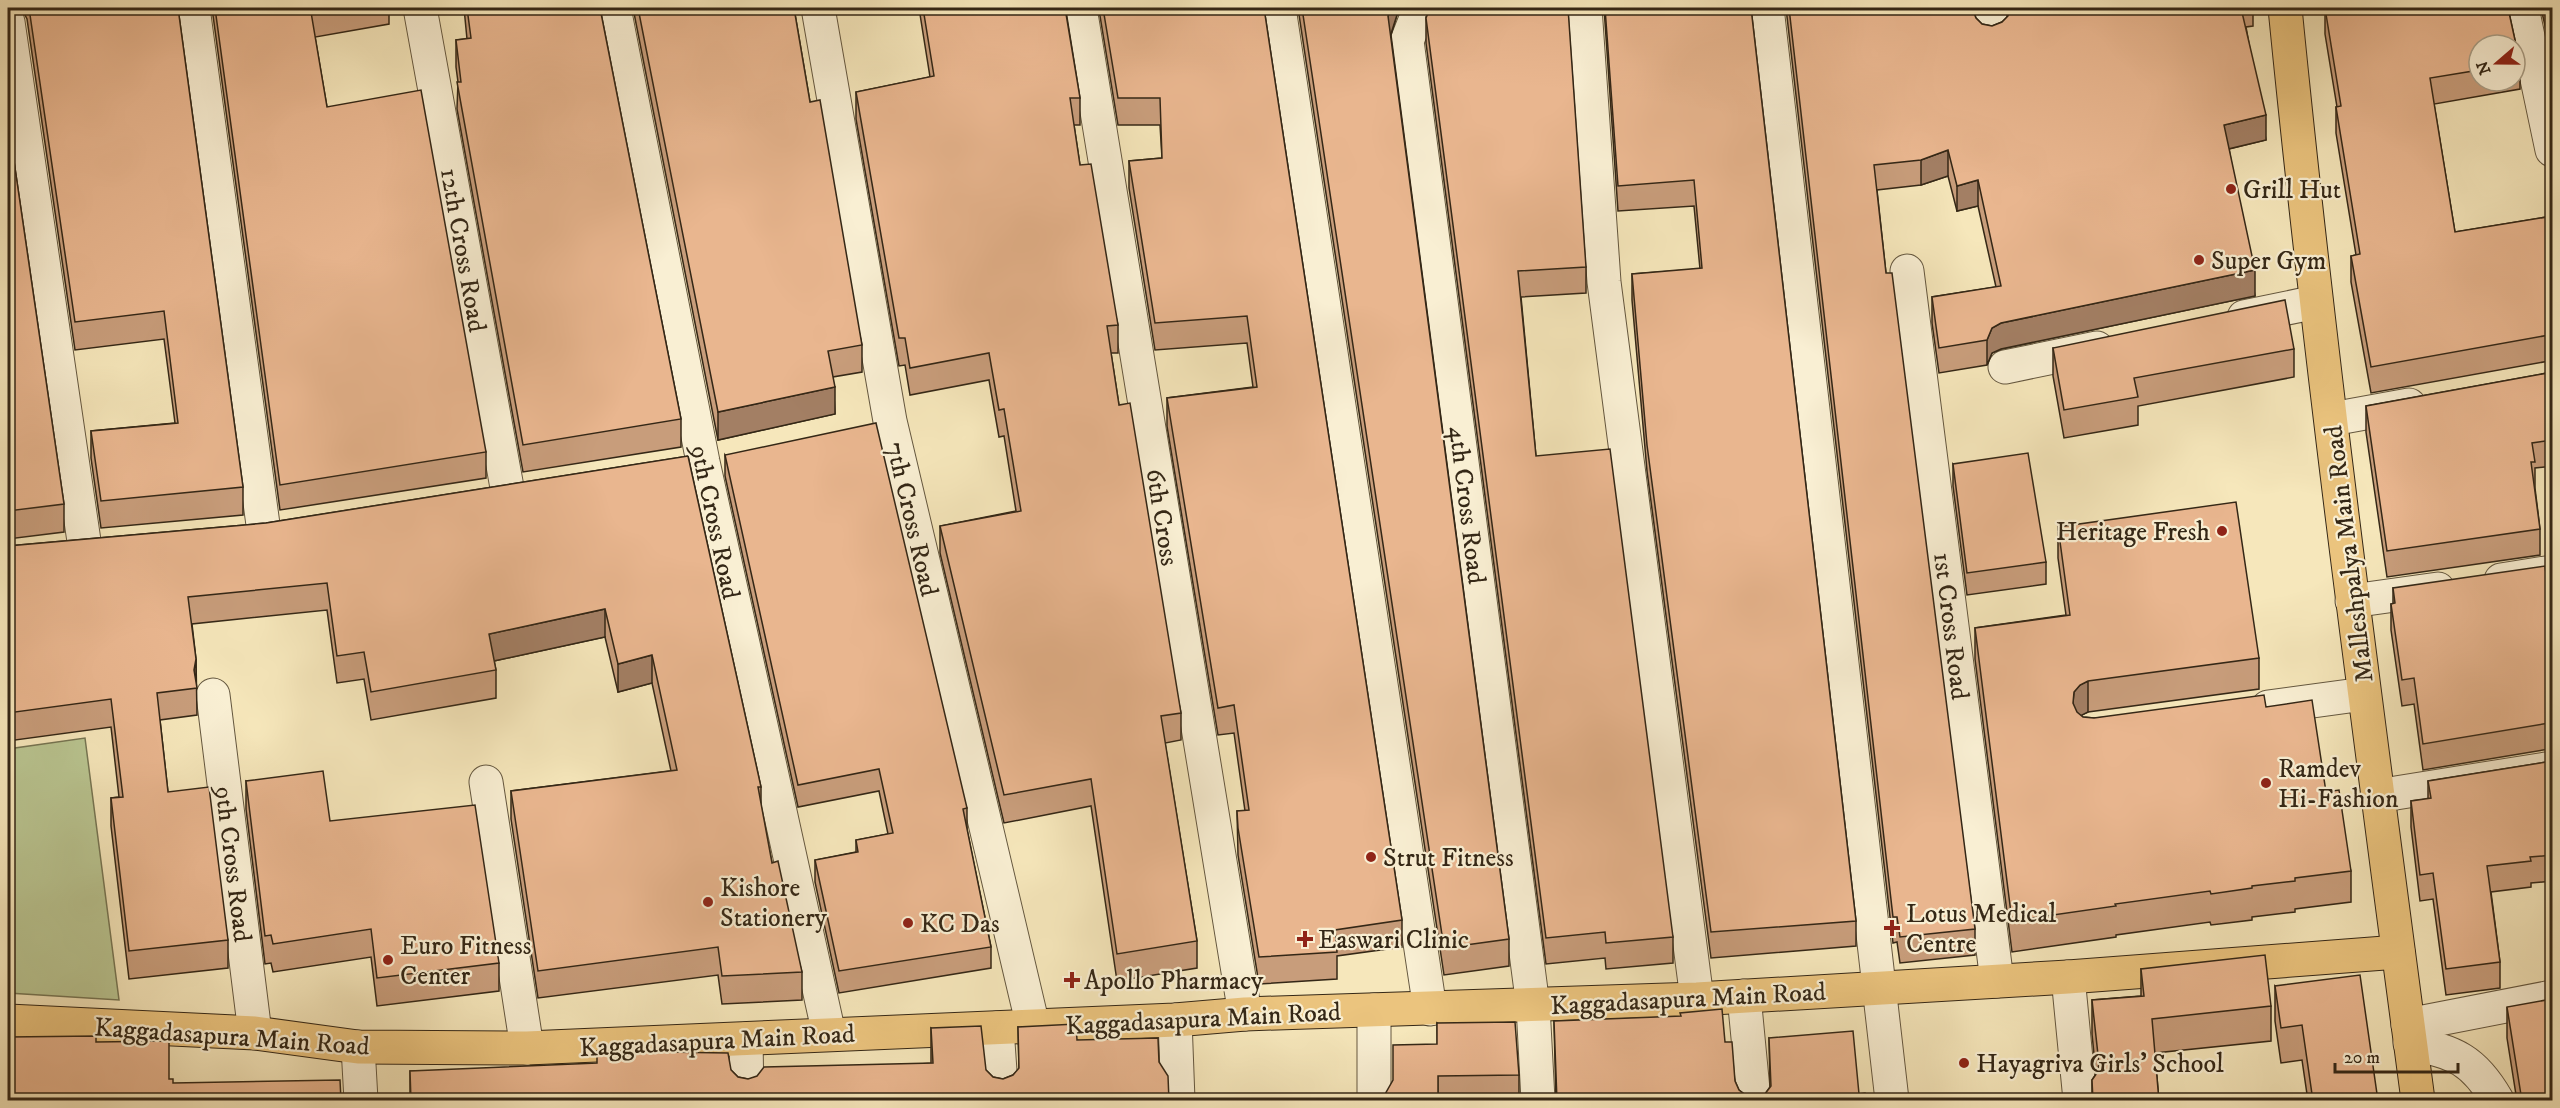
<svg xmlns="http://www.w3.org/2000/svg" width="2560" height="1108" font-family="'IM FELL DW Pica',serif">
<rect width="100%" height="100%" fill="#f6e7bb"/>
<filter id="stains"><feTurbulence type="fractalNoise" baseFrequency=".00333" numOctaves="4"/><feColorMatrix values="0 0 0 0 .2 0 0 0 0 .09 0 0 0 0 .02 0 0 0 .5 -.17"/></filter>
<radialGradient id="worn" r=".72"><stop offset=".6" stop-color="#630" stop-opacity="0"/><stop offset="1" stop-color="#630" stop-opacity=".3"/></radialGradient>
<polygon fill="#bac692" stroke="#777654" stroke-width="1.5" points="85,738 119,1000 8,993 8,749"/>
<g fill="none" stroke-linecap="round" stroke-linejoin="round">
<defs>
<g id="minor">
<polyline points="193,8 264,532"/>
<polyline points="420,8 508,493"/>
<polyline points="614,8 703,462 829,1034"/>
<polyline points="818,8 890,421 1033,1026"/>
<polyline points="1279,8 1430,1009"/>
<polyline points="1420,8 1407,41 1533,1006 1538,1100"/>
<polyline points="1585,8 1604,282 1697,999"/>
<polyline points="1767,8 1892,1100"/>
<polyline points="1989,8 1991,33"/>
<polyline points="2522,8 2552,150"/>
<polyline points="1082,20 1245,1014"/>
<polyline points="8,22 85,548"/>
<polyline points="1907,271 1997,981"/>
<polyline points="2244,317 2316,302"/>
<polyline points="2005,367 2097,348"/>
<polyline points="2332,419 2409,405"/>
<polyline points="2501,580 2552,572"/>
<polyline points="2352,601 2438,589"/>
<polyline points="213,695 255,1033"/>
<polyline points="2268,707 2364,694"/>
<polyline points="486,782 527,1048"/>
<polyline points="2377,796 2552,768"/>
<polyline points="2068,977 2080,1100"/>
<polyline points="1744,996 1754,1100"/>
<polyline points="1374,1010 1374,1100"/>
<polyline points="1175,1020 1178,1100"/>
<polyline points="2408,1025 2552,997"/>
<polyline points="997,1028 1002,1100"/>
<polyline points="746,1039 747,1100"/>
<path d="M2410,1043C2455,1052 2474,1060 2497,1100"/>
<polyline points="358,1047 361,1100"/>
</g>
<g id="major">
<path d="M2285,8C2321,373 2370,737 2418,1100"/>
<polyline points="8,1021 255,1033 358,1047 527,1048 1175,1020 1245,1014 1697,999 2068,977 2398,952"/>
</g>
</defs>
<use href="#minor" stroke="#64573f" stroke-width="35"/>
<use href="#major" stroke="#342716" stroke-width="35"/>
<use href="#minor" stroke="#f9efd3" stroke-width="33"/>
<use href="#major" stroke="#ebc47e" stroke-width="33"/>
</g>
<g fill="#c89d7b" stroke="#342716" stroke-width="1.5" fill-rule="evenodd">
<polygon points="19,8 178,8 243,487 243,515 101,528 91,458 91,431 175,423 164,339 75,350 27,19 23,11"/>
<polygon points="212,8 389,8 389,24 315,37 327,107 486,452 486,478 280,510"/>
<polygon points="464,8 600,8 681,419 681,447 523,472 457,109 458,82 456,67 456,40 467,39"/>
<polygon points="633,8 794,8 810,102 862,345 862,372 833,377 835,414 718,440"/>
<polygon points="919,8 1069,8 1066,11 1080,98 1080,125 1074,125 1080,165 1118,325 1118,353 1111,353 1119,405 1181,713 1181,740 1165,743 1197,941 1197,968 1117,981 1091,806 1004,823 940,553 940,526 1016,511 1004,436 999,437 989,380 910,395 905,365 899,366 856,119 856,92 930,77"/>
<polygon points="1096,8 1264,8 1402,920 1402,947 1337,956 1337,979 1259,984 1238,855 1237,811 1245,811 1234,733 1218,735 1167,426 1167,398 1253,387 1247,343 1155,350 1129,188 1129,161 1162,158 1160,125 1118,125 1100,16"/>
<polygon points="1298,8 1397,8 1397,15 1391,35 1509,939 1509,966 1444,975"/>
<polygon points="1604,8 1751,8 1856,921 1856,946 1711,958 1647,471 1632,300 1632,274 1700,269 1694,206 1618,211"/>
<polygon points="1786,8 1972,8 1976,18 1982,24 1992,26 2002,22 2008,16 2008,8 2253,8 2253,26 2246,27 2266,140 2229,149 2255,296 2001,349 1992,353 1987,365 1939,373 1932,323 1932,297 1996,287 1978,206 1957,211 1948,176 1921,185 1877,190 1886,273 1975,929 1975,955 1900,963 1897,942 1893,943"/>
<path d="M2325,8H2508L2520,63V89L2434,104L2455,232L2553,216V361H2549L2371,393L2351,282V256L2356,255L2336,133V107H2337L2325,34ZM2479,45H2515V81H2479Z"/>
<polygon points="2541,8 2553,8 2553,61"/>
<polygon points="1426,18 1586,267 1586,293 1521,297 1536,456 1673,937 1673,963 1606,969 1605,958 1546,964 1426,43"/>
<polygon points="8,120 64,504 64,532 8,539"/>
<polygon points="2053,348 2294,349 2294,377 2138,406 2138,425 2064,438 2053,376"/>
<polygon points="2553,372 2553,466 2535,468 2535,488 2540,529 2540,555 2387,577 2366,432 2366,406"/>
<polygon points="725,455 967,808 967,830 991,947 991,968 839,993 815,882 815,860 856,852 856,840 888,834 879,791 798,807 725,476"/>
<polygon points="688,456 761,787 761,807 772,863 802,972 802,1000 722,1004 718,975 538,998 511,819 511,791 671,771 652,683 618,692 605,637 494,661 496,670 496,698 371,720 364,679 337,683 327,610 192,624 196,659 197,715 160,720 168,792 228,940 228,968 129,979 111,826 111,798 119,797 111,727 8,741 8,546 266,523"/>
<polygon points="1953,464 2046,562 2046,584 1967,595 1953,486"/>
<polygon points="2058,527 2259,658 2259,689 2088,712 2081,715 2083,717 2094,718 2266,707 2326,792 2351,871 2351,902 2295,909 2295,912 2252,917 2252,920 2211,925 2210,922 2116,935 2116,937 2012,952 1975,659 1975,628 2066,615 2058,558"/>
<polygon points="2553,581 2553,750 2549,749 2423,770 2414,704 2402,706 2391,630 2391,604 2393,604 2393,588"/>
<polygon points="2553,761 2553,881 2531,883 2531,887 2491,892 2500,962 2500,988 2446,995 2433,899 2420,901 2411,827 2411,801 2428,799 2428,781"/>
<polygon points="246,781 330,821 499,963 499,991 377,1006 371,957 273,972 271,963 265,964 246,809"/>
<polygon points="2141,969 2271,1006 2271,1041 2155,1053 2159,1101 2092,1101 2092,1080 2096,1074 2092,1034 2092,1000 2141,996"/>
<polygon points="2275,986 2378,1101 2308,1101 2302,1060 2281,1063 2275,1021"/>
<polygon points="2507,1007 2553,1101 2517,1101 2507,1038"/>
<polygon points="1554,1021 1725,1042 1735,1081 1739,1090 1747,1096 1755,1098 1765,1094 1770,1087 1769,1038 1859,1094 1866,1101 1556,1101"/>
<polygon points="1437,1023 1519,1075 1519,1095 1438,1097"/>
<polygon points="1018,1027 1077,1040 1159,1062 1169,1101 410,1101 410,1071 731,1070 738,1077 748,1079 931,1063 931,1028 986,1070 993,1077 1003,1079 1013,1075 1019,1069"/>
</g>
<g fill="#a37f64" stroke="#342716" stroke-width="1.5">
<polygon points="1391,8 1397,8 1397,15 1388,43 1388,16"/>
<polygon points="2266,115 2266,140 2224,150 2224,125"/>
<polygon points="1948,150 1948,176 1921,185 1921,160"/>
<polygon points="1978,180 1978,206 1957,211 1957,186"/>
<polygon points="2255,270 2255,296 2001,349 1992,353 1987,365 1987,340 1992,328 2001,323"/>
<polygon points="835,387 835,414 718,440 718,412"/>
<polygon points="605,609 605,637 489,662 489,634"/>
<polygon points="652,655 652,683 618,692 618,664"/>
<polygon points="196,659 196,687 194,670"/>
<polygon points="2088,681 2088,712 2080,716 2074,723 2073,703 2074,692 2080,685"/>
</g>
<g fill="#e9b68f" stroke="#342716" stroke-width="1.5">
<polygon points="29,8 178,8 243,487 101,501 91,431 178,423 164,311 75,322"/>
<polygon points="215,8 335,8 311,12 327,107 421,90 486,452 280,485"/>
<polygon points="467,8 600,8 681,419 523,445 457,82 461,82 456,40 471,38"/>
<polygon points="638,8 794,8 810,102 820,100 862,345 828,351 835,387 718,412"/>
<polygon points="923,8 1065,8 1080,98 1070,98 1080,165 1091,164 1118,325 1107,326 1119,405 1130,403 1181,713 1161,716 1197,941 1117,954 1091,779 1004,795 940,526 1021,511 1004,409 999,410 989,353 910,368 905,338 899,338 856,92 934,76"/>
<polygon points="1103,8 1264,8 1402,920 1335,930 1337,952 1259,957 1238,828 1237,811 1249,810 1234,705 1218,708 1167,398 1257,387 1247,316 1155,323 1129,161 1162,158 1160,98 1118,98"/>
<polygon points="1302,8 1391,8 1388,16 1509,939 1444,948"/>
<polygon points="1430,8 1568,8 1586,267 1518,271 1536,456 1610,449 1673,937 1606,943 1605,932 1546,938 1426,18"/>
<polygon points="1605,8 1751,8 1856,921 1711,932 1647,445 1632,274 1702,268 1694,180 1618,186"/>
<polygon points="1789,8 1972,8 1976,18 1982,24 1992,26 2002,22 2008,16 2009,8 2241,8 2266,115 2224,125 2255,270 2001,323 1992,328 1987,340 1939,348 1932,297 2001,286 1978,180 1957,186 1948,150 1921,160 1874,165 1886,273 1892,273 1975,929 1900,937 1897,917 1893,917"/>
<polygon points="2325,8 2508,8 2520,63 2515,64 2515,45 2479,45 2479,70 2430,78 2455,232 2553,216 2553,335 2549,335 2371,367 2351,256 2360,254 2336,107 2341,106"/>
<polygon points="2547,8 2553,8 2553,35"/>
<polygon points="8,120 64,504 8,511"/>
<polygon points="2285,300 2294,349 2134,378 2138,397 2064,410 2053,348"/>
<polygon points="2553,372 2553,440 2532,443 2535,462 2531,462 2540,529 2387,551 2366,406"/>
<polygon points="876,423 967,808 963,809 991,947 839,971 815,860 858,852 856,840 893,833 879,769 798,785 725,455"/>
<polygon points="2028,453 2046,562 1967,573 1953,464"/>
<polygon points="688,456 761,787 758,787 772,863 778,861 802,972 722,976 718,947 538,971 511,791 677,770 652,655 618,664 605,609 489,634 496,670 371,692 364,652 337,656 327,583 188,597 196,659 194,670 197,688 157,693 168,792 209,787 228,940 129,951 111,798 123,797 111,699 8,713 8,546 266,523"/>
<polygon points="2236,502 2259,658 2088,681 2080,685 2074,692 2073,703 2077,712 2083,717 2094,718 2264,695 2266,707 2312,700 2326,792 2339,790 2351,871 2295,878 2295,881 2252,886 2252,888 2211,894 2210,891 2115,904 2116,906 2012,921 1975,628 2070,615 2058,527"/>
<polygon points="2545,566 2547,582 2553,581 2553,724 2549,723 2423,744 2414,678 2402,680 2391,604 2395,603 2393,588"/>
<polygon points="2553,761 2553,855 2530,857 2531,861 2487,866 2500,962 2446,969 2433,873 2420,875 2411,801 2431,798 2428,781"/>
<polygon points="323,771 330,821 475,805 499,963 377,978 371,929 273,944 271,935 265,936 246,781"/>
<polygon points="2265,955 2271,1006 2152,1019 2159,1101 2093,1101 2092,1080 2097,1073 2099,1064 2092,1000 2144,996 2141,969"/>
<polygon points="2360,975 2378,1101 2313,1101 2302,1025 2281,1028 2275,986"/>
<polygon points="2552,999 2553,1101 2522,1101 2507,1007"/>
<polygon points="1722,1009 1725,1042 1732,1042 1735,1081 1739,1090 1747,1096 1755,1098 1765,1094 1771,1086 1769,1038 1853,1031 1859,1094 1865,1093 1866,1101 1557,1101 1554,1021 1681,1016 1680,1013"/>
<polygon points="1515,1022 1519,1075 1438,1076 1438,1101 1384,1101 1384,1096 1393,1080 1393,1045 1437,1044 1437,1023"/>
<polygon points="1076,1024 1077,1040 1158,1038 1159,1062 1168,1076 1169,1101 411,1101 410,1071 597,1063 597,1051 728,1053 731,1070 738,1077 748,1079 757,1076 764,1067 933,1063 931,1028 981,1026 986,1070 993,1077 1003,1079 1013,1075 1019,1068 1018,1027"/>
<polygon points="96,1036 96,1042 169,1041 169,1079 173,1079 173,1083 340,1080 341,1101 8,1101 8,1037"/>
</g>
<g fill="#8f2418" stroke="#f9efd3" stroke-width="2">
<circle cx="2231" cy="189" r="6"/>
<circle cx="2199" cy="260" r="6"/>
<circle cx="2222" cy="531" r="6"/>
<circle cx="2266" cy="783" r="6"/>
<circle cx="1371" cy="857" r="6"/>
<circle cx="708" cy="902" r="6"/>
<circle cx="908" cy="923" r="6"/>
<path d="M1889 919h6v6h6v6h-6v6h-6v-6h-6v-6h6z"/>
<path d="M1302 930h6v6h6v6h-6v6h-6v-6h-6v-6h6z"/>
<circle cx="388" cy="960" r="6"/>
<path d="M1069 971h6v6h6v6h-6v6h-6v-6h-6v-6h6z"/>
<circle cx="1964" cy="1063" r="6"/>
</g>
<g text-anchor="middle" stroke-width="4.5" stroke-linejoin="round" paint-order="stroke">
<g font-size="26" fill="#342716" stroke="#f9efd3" text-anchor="start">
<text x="2243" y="198">Grill Hut</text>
<text x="2211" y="269">Super Gym</text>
<text x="2210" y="540" text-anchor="end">Heritage Fresh</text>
<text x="2278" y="777">Ramdev<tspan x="2278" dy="30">Hi-Fashion</tspan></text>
<text x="1383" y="866">Strut Fitness</text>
<text x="720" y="896">Kishore<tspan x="720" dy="30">Stationery</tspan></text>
<text x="1906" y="922">Lotus Medical<tspan x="1906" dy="30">Centre</tspan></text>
<text x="920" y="932">KC Das</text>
<text x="1318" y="948">Easwari Clinic</text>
<text x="400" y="954">Euro Fitness<tspan x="400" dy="30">Center</tspan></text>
<text x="1084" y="989">Apollo Pharmacy</text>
<text x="1976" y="1072">Hayagriva Girls' School</text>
</g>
<g font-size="26" fill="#342716" stroke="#f9efd3">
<text transform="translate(464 250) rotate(80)" y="9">12th Cross Road</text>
<text transform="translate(1468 505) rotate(83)" y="9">4th Cross Road</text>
<text transform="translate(1163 517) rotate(81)" y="9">6th Cross</text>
<text transform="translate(913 519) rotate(77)" y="9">7th Cross Road</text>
<text transform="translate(716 522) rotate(78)" y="9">9th Cross Road</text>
<text transform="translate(2348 554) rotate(-97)" y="9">Malleshpalya Main Road</text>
<text transform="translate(1952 626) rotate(83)" y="9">1st Cross Road</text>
<text transform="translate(234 864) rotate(83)" y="9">9th Cross Road</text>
<text transform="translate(1688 998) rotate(-3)" y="9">Kaggadasapura Main Road</text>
<text transform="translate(1203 1018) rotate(-3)" y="9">Kaggadasapura Main Road</text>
<text transform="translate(232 1036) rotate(4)" y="9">Kaggadasapura Main Road</text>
<text transform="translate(717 1040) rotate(-3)" y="9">Kaggadasapura Main Road</text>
</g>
</g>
<rect width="2560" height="1108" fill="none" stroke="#f6e7bb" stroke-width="30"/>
<rect x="9" y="9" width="2542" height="1090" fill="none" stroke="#342716" stroke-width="3"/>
<rect x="15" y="15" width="2530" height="1078" fill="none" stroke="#342716" stroke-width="1.5"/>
<g transform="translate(2497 63) rotate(250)"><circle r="28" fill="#f9efd3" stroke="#aa9f87" stroke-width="1.5"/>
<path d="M0-4.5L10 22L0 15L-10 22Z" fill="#8f2418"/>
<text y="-9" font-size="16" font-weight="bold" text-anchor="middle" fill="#342716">N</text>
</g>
<path d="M2335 1063v9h123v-9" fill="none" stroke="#342716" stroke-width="3"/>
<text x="2344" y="1063" font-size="18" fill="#342716" stroke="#f9efd3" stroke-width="4.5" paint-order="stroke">20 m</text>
<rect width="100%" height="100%" filter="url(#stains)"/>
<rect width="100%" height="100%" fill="url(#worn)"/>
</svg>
